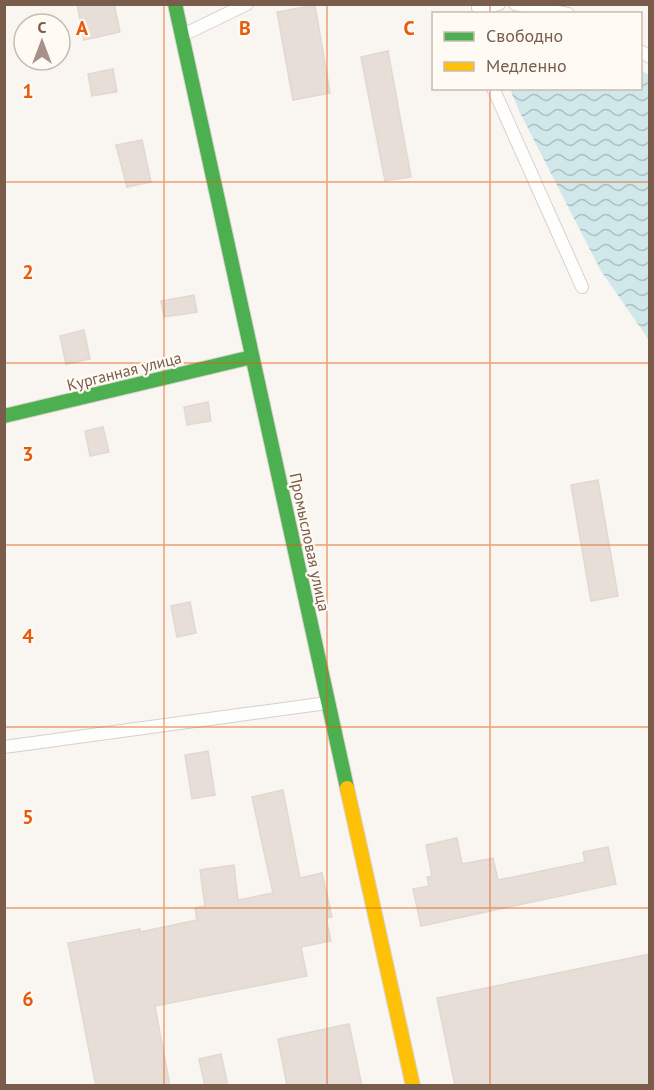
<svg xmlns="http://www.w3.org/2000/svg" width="654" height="1090" font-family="'PT Sans',sans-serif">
<defs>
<pattern id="water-waves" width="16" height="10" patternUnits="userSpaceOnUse" patternTransform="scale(1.5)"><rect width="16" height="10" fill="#d0e8ea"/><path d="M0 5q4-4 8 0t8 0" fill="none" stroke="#aebfc0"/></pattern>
</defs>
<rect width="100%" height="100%" fill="#f9f5f0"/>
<polygon fill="url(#water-waves)" points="641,70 650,76 649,340 601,271 519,111 510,89 640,88"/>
<g fill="#e6ded7" stroke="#e2d8d2" stroke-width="1.5">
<polygon points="77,4 114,4 120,32 84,40"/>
<polygon points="315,5 330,93 293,100 277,12"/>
<polygon points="388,51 411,177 385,181 361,57"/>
<polygon points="113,69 117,92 92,96 88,74"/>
<polygon points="142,140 151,182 127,187 116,145"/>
<polygon points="194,295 197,312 164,317 161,301"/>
<polygon points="84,330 90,359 66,364 60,336"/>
<polygon points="208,402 211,421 187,425 184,407"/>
<polygon points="103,427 109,452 90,456 85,431"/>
<polygon points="598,480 618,596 591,601 571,485"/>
<polygon points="190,602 196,633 177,637 171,606"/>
<polygon points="208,751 215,795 192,799 185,755"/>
<polygon points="283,790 300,878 322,873 332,917 326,918 331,941 301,947 307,976 155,1006 170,1086 96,1086 68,943 140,929 140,932 197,920 195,908 205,906 200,870 234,865 238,900 273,893 252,797"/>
<polygon points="457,838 462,864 493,858 498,880 585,862 583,852 608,847 616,884 421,926 413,889 429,886 427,877 432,876 426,845"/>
<polygon points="650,954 650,1086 455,1086 437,998"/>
<polygon points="349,1024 362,1086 287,1086 278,1039"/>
<polygon points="221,1054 228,1086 205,1086 199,1059"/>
</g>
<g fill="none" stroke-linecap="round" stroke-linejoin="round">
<defs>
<g id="lane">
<polyline points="515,4 568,14"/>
<polyline points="478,8 499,4"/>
<polyline points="183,35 247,4"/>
<polyline points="640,51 650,57"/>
<polyline points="493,88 582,287"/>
<polyline points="4,747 327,703"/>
</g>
<g id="fast">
<polyline points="175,4 347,788"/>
<polyline points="4,416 252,357"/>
</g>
<polyline id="slow" points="347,788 413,1086"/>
</defs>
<use href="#lane" stroke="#d7d1cb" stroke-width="14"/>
<use href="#fast" stroke="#d9d2cb" stroke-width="16"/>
<use href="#slow" stroke="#d9d2cb" stroke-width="16"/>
<use href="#lane" stroke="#fefefd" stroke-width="12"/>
<use href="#fast" stroke="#4caf50" stroke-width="14"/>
<use href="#slow" stroke="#ffc107" stroke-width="14"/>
</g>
<path fill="none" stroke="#e8590c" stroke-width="1.5" stroke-opacity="0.55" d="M164,4V1086M327,4V1086M490,4V14M490,88V1086M4,182H650M4,363H650M4,545H650M4,727H650M4,908H650"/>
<g text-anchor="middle" stroke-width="4.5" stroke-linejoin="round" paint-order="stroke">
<g font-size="16" fill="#7a5c4d" stroke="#fffaf3">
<text transform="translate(124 371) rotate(-14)" y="6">Курганная улица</text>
<text transform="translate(310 542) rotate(78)" y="6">Промысловая улица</text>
</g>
</g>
<g font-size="20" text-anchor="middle" font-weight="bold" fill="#e8590c" stroke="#fffaf3" stroke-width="4.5" stroke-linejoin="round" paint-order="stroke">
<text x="82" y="35">A</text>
<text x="245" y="35">B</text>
<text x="409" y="35">C</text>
<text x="28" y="98">1</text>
<text x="28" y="279">2</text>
<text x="28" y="461">3</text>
<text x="28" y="643">4</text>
<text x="28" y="824">5</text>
<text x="28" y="1006">6</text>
</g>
<rect width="654" height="1090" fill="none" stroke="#7a5c4d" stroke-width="12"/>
<rect x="432" y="12" width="210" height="78" fill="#fffaf3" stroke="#cabbb1" stroke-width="1.5"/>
<rect x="444" y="32" width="30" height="9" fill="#4caf50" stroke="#cabbb1" stroke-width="1.5"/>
<text x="486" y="42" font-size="18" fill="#7a5c4d">Свободно</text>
<rect x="444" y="62" width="30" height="9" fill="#ffc107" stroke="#cabbb1" stroke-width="1.5"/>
<text x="486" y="72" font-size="18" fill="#7a5c4d">Медленно</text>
<g transform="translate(42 42)"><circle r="28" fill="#fffaf3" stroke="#cabbb1" stroke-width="1.5"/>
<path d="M0-4.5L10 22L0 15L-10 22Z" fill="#a69286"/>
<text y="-9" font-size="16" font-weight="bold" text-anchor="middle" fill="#7a5c4d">С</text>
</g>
</svg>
